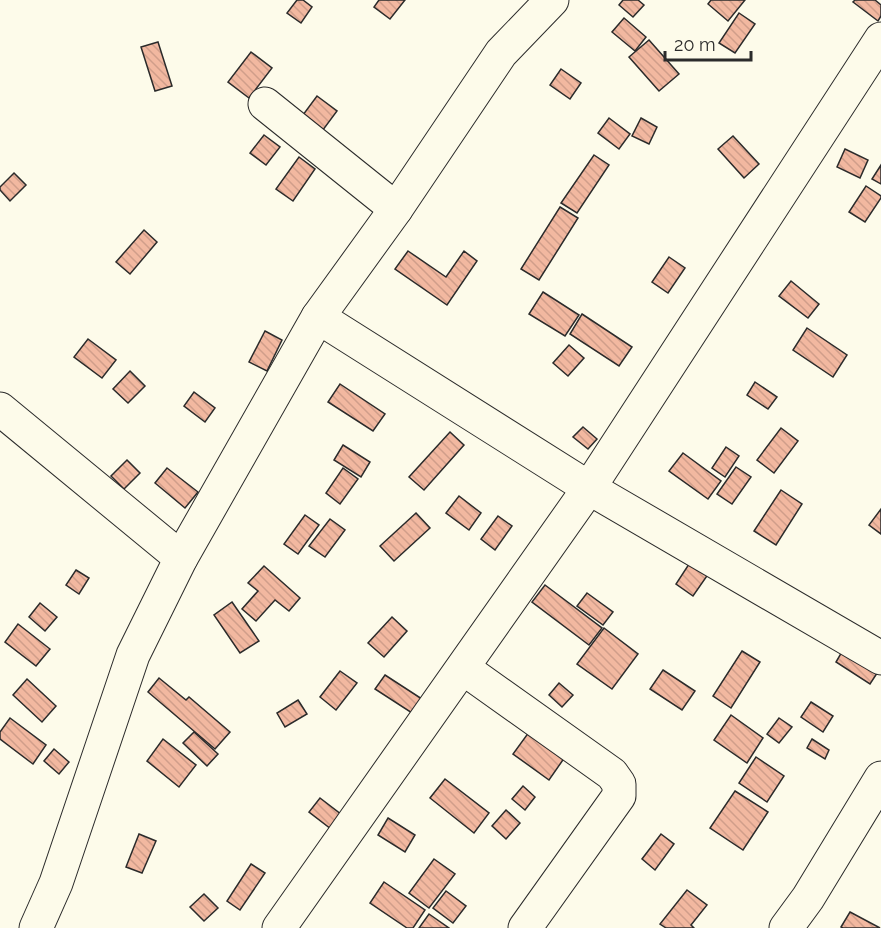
<svg xmlns="http://www.w3.org/2000/svg" width="881" height="928" font-family="Raleway,sans-serif">
<defs>
<pattern id="building-back-hatch" width="6" height="6" patternUnits="userSpaceOnUse" patternTransform="scale(1.5)"><rect width="6" height="6" fill="#f2b8a0"/><path d="M-1 5l2 2M0 0l6 6M5-1l2 2" fill="none" stroke="#d09e8a"/></pattern>
</defs>
<rect width="100%" height="100%" fill="#fdfbea"/>
<g fill="url(#building-back-hatch)" stroke="#2b2b2b" stroke-width="1.5">
<polygon points="297,0 303,0 312,7 301,23 287,13"/>
<polygon points="379,0 405,0 390,19 374,7"/>
<polygon points="623,0 638,0 644,5 633,17 619,5"/>
<polygon points="711,0 745,0 728,21 708,4"/>
<polygon points="855,0 875,0 881,5 881,16 878,21 853,2"/>
<polygon points="739,13 755,24 735,53 719,43"/>
<polygon points="624,18 646,37 635,51 612,32"/>
<polygon points="649,40 679,74 659,91 629,57"/>
<polygon points="158,42 172,86 155,91 141,47"/>
<polygon points="251,52 272,68 249,98 228,82"/>
<polygon points="561,69 581,83 570,99 550,85"/>
<polygon points="317,96 337,111 314,142 294,127"/>
<polygon points="609,118 630,134 619,149 598,133"/>
<polygon points="641,118 657,127 649,144 632,136"/>
<polygon points="264,135 280,147 266,165 250,153"/>
<polygon points="733,136 759,164 744,178 718,149"/>
<polygon points="845,149 868,160 860,178 837,167"/>
<polygon points="594,155 609,165 577,213 561,203"/>
<polygon points="299,157 315,169 293,201 276,189"/>
<polygon points="881,165 881,184 872,179"/>
<polygon points="14,173 26,185 10,201 0,190 0,187"/>
<polygon points="866,186 881,196 881,198 865,222 849,212"/>
<polygon points="560,207 578,218 539,280 521,269"/>
<polygon points="144,230 157,242 130,274 116,262"/>
<polygon points="408,251 446,277 464,251 477,261 447,305 395,269"/>
<polygon points="669,257 685,268 668,293 652,282"/>
<polygon points="791,281 819,304 808,318 779,296"/>
<polygon points="543,292 579,315 565,336 529,314"/>
<polygon points="582,314 632,347 619,366 570,334"/>
<polygon points="807,328 847,355 833,377 793,350"/>
<polygon points="265,331 282,340 267,371 249,362"/>
<polygon points="88,339 116,360 102,378 74,357"/>
<polygon points="569,345 584,358 568,376 553,363"/>
<polygon points="130,371 145,386 128,403 113,389"/>
<polygon points="755,382 777,397 768,409 747,395"/>
<polygon points="340,384 385,414 373,431 328,402"/>
<polygon points="194,392 215,408 205,422 184,406"/>
<polygon points="583,427 597,439 588,449 573,437"/>
<polygon points="781,428 798,441 774,473 757,460"/>
<polygon points="450,432 464,445 424,490 409,477"/>
<polygon points="343,445 370,462 361,477 334,460"/>
<polygon points="726,447 739,456 725,477 712,468"/>
<polygon points="683,453 721,481 708,499 669,471"/>
<polygon points="127,460 140,473 124,489 111,476"/>
<polygon points="736,467 751,477 732,504 717,494"/>
<polygon points="167,468 198,492 185,508 155,483"/>
<polygon points="343,468 358,479 340,504 326,493"/>
<polygon points="781,490 802,504 776,545 754,531"/>
<polygon points="459,496 481,513 469,530 446,513"/>
<polygon points="881,509 881,534 869,525"/>
<polygon points="416,513 430,528 394,561 380,546"/>
<polygon points="305,515 319,525 298,554 284,544"/>
<polygon points="498,516 512,526 495,550 481,539"/>
<polygon points="330,519 345,530 325,557 309,546"/>
<polygon points="691,561 709,573 693,596 676,584"/>
<polygon points="264,566 300,598 289,611 275,600 256,621 242,609 258,591 248,583"/>
<polygon points="76,570 89,578 79,594 66,585"/>
<polygon points="545,585 602,628 589,645 532,602"/>
<polygon points="587,593 613,612 603,625 577,606"/>
<polygon points="232,602 259,641 240,653 214,615"/>
<polygon points="40,603 57,617 45,631 29,617"/>
<polygon points="392,617 407,631 384,657 368,643"/>
<polygon points="18,624 50,649 36,666 5,642"/>
<polygon points="604,628 638,654 612,689 577,664"/>
<polygon points="847,643 881,667 870,684 836,662"/>
<polygon points="742,651 760,662 731,708 713,696"/>
<polygon points="663,670 695,691 682,710 650,689"/>
<polygon points="340,671 357,683 336,710 320,697"/>
<polygon points="385,675 422,699 412,713 375,689"/>
<polygon points="159,678 186,700 189,697 230,732 215,749 148,692"/>
<polygon points="27,679 56,706 42,722 13,695"/>
<polygon points="559,683 573,695 562,707 549,695"/>
<polygon points="298,700 307,714 285,727 277,713"/>
<polygon points="811,702 833,716 823,732 801,717"/>
<polygon points="731,715 763,738 747,763 714,740"/>
<polygon points="10,718 46,745 33,764 0,739 0,732"/>
<polygon points="779,718 792,727 779,743 767,734"/>
<polygon points="194,732 218,754 207,766 183,743"/>
<polygon points="529,732 574,744 549,780 513,754"/>
<polygon points="163,739 196,765 179,787 147,761"/>
<polygon points="812,739 829,750 825,759 807,748"/>
<polygon points="54,749 69,762 59,774 44,761"/>
<polygon points="756,757 784,776 767,802 739,783"/>
<polygon points="445,779 489,813 474,833 430,798"/>
<polygon points="523,786 535,797 525,810 512,799"/>
<polygon points="735,791 768,812 743,850 710,828"/>
<polygon points="320,798 342,815 331,829 309,812"/>
<polygon points="506,810 520,823 506,839 492,826"/>
<polygon points="388,818 415,835 405,852 378,835"/>
<polygon points="139,834 156,841 142,873 126,867"/>
<polygon points="661,834 674,844 655,870 642,859"/>
<polygon points="434,859 455,874 429,908 409,893"/>
<polygon points="251,864 265,873 240,910 227,901"/>
<polygon points="384,882 425,910 413,928 407,928 370,903"/>
<polygon points="687,890 707,905 691,925 694,928 666,928 660,924"/>
<polygon points="446,891 466,906 453,923 433,908"/>
<polygon points="204,894 218,908 204,921 190,907"/>
<polygon points="850,912 880,928 843,928 841,927"/>
<polygon points="429,914 449,928 419,928"/>
</g>
<g fill="none" stroke-linecap="round" stroke-linejoin="round">
<defs>
<g id="minor">
<polyline points="265,104 396,209"/>
<polyline points="318,317 589,488 881,658"/>
<polyline points="0,409 181,558"/>
<polyline points="463,668 612,774 619,784 619,796 525,928"/>
<polyline points="36,928 56,883 133,655 181,558 318,317 396,209 501,53 552,0"/>
<polyline points="279,928 589,488 881,39"/>
<polyline points="786,928 808,898 881,778"/>
</g>
</defs>
<use href="#minor" stroke="#2b2b2b" stroke-width="35"/>
<use href="#minor" stroke="#fdfbea" stroke-width="33"/>
</g>
<path d="M665 51v9h86v-9" fill="none" stroke="#2b2b2b" stroke-width="3"/>
<text x="674" y="51" font-size="18" fill="#2b2b2b" stroke="#fdfbea" stroke-width="4.5" paint-order="stroke">20 m</text>
</svg>
